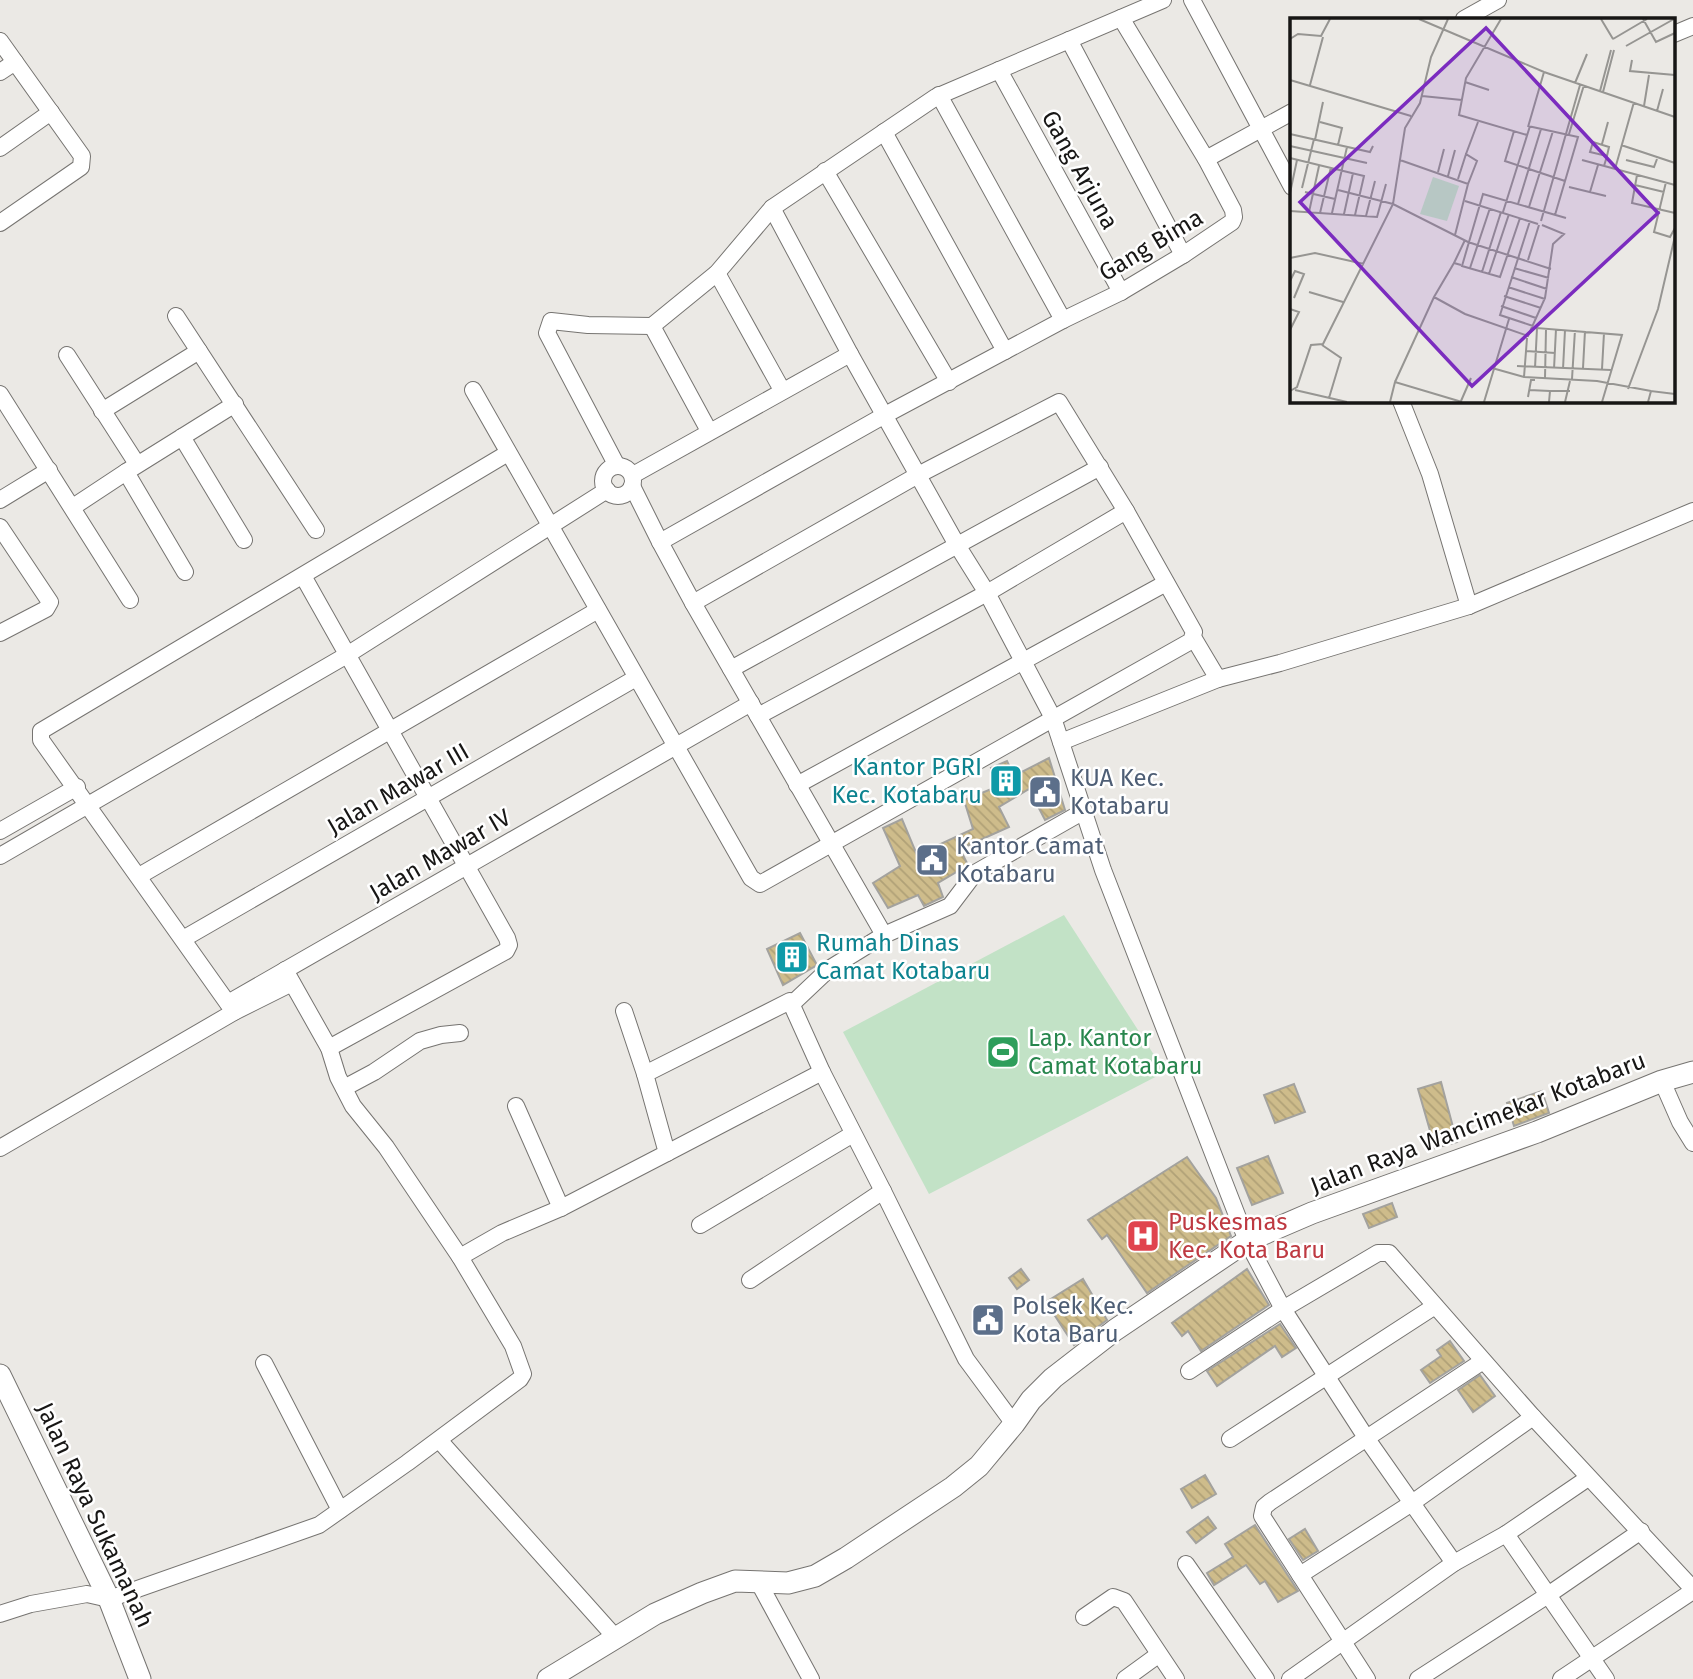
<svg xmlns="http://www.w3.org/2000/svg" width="1693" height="1679" font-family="'Fira Sans',sans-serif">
<defs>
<pattern id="building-back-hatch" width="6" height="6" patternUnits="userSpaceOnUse" patternTransform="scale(1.75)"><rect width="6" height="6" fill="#cebc8b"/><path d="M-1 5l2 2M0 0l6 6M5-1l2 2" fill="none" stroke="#b0a177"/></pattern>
</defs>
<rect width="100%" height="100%" fill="#ebe9e5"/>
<polygon fill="#c2e2c6" points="1064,915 1165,1072 929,1194 843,1032"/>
<g fill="url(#building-back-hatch)" stroke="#a3a29e" stroke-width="2">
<polygon points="1049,758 1065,810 1045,820 1029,789 999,807 1009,827 960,849 968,865 938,883 943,897 924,906 918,895 888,908 873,883 900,866 883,828 902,819 917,855 973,829 964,800 999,786 991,768 1007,761 1014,776"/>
<polygon points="800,933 817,965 783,985 767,949"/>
<polygon points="1441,1082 1457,1142 1435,1148 1418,1089"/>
<polygon points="1294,1084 1305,1112 1275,1123 1264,1095"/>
<polygon points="1542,1091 1549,1113 1514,1126 1507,1103"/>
<polygon points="1268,1156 1283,1193 1252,1205 1237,1168"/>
<polygon points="1187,1157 1216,1198 1231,1236 1147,1293 1107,1235 1102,1239 1088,1220"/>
<polygon points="1392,1203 1397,1217 1369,1228 1363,1214"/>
<polygon points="1021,1269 1029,1280 1017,1289 1009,1278"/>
<polygon points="1247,1269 1269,1305 1201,1351 1188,1331 1182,1336 1172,1323"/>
<polygon points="1083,1279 1107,1320 1074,1345 1046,1302"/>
<polygon points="1280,1324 1296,1348 1282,1357 1275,1346 1217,1386 1207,1371"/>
<polygon points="1450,1341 1464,1361 1430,1383 1421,1370 1441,1356 1437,1350"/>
<polygon points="1480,1375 1495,1396 1473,1412 1458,1390"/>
<polygon points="1205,1475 1216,1494 1192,1508 1181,1489"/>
<polygon points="1208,1517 1216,1528 1196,1543 1187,1532"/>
<polygon points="1255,1525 1298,1591 1278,1602 1265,1581 1260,1584 1246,1565 1214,1585 1207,1573 1233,1557 1225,1544"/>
<polygon points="1305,1529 1318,1551 1303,1560 1289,1539"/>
</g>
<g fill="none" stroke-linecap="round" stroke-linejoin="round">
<defs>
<g id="street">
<polyline points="1192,0 1292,187"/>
<polyline points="1464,19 1498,0"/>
<polyline points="1674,34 1693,26"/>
<polyline points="1069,40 1183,255"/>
<polyline points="0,41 82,156 81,167 0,223"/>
<polyline points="999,70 1121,292"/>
<polyline points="0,72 15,62"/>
<polyline points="939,95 1063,320"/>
<polyline points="884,132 1005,351"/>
<polyline points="0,148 51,112"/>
<polyline points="1206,159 1292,112"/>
<polyline points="825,171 949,382"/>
<polyline points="772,208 850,354 957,545 987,593 1053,718 1103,870 1247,1241 1283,1309 1367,1439 1454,1563"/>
<polyline points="717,273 782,390"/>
<polyline points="176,316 316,530"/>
<polyline points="652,326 709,431"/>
<polyline points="67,355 137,464"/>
<polyline points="473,390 751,878 760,884 1191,641 1194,632 1126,511 1059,402 918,475 693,603"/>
<polyline points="0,394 130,600"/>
<polyline points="1401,401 1430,474 1469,606"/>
<polyline points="102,411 199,351"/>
<polyline points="182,437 244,540"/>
<polyline points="617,466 547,333 551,321 588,325 652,326 717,273 772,208 936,97 1163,0"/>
<circle cx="618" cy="481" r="15"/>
<polyline points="126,472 185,572"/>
<polyline points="633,475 850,354"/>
<polyline points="632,486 660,542 693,603 884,935"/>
<polyline points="0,500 49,470"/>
<polyline points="73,507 126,472 235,404"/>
<polyline points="0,527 50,602 46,609 0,633"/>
<polyline points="660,542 885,415 1063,320 1121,292 1183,255 1232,222 1234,217 1233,210 1206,159 1121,18"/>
<polyline points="303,576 507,938 509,945 506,951 329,1048"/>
<polyline points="1193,637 1218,679 1280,663 1469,606 1693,511"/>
<polyline points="731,669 1100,467"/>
<polyline points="758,716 987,593 1126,511"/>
<polyline points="1061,742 1218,679"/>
<polyline points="797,785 1166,583"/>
<polyline points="0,831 77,787"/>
<polyline points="0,856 347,655 607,490"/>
<polyline points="139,876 598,610"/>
<polyline points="183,939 636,678"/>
<polyline points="228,1003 751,703"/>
<polyline points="793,1003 829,969 884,935 950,906 975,873 1084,811"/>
<polyline points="624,1011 645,1074"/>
<polyline points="234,1012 41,740 41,731 508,453"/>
<polyline points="1662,1081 1680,1122 1693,1143"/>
<polyline points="344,1088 374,1072 420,1041 441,1035 460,1033"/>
<polyline points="516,1106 561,1208"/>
<polyline points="0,1148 234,1012 292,983"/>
<polyline points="667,1153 822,1072"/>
<polyline points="700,1225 853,1134"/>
<polyline points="460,1257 502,1233 561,1208 667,1153 645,1074 790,1001 822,1072 883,1191 966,1359 1014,1424"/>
<polyline points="750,1280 883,1191"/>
<polyline points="264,1363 340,1510"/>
<polyline points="1189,1371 1283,1309 1378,1253 1389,1253 1533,1417 1693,1589"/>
<polyline points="1230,1439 1435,1306"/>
<polyline points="439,1440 616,1638"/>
<polyline points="1506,1534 1606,1679"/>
<polyline points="1186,1564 1266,1679"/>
<polyline points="1300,1575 1412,1503 1533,1417"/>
<polyline points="759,1583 811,1679"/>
<polyline points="0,1614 31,1604 87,1594 109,1599 319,1525 407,1463 520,1379 523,1374 513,1346 460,1257 386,1147 353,1106 338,1077 329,1048 285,970"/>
<polyline points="1084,1617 1113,1597 1124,1601 1176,1679"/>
<polyline points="1125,1679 1158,1655"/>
<polyline points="1290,1679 1454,1563 1506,1534 1588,1478"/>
<polyline points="1367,1679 1262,1516 1264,1507 1270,1502 1483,1361"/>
<polyline points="1418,1679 1548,1595 1641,1531"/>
<polyline points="1561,1679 1693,1591"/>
</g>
<g id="secondary">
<polyline points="0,1375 109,1599 140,1679"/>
<polyline points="548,1679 655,1614 702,1593 735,1581 788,1583 815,1576 846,1558 953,1487 979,1466 1014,1424 1031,1400 1053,1378 1115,1330 1247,1241 1312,1213 1537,1132 1662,1081 1693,1072"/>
</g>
</defs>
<use href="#street" stroke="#767471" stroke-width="18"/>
<use href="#secondary" stroke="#767471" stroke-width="23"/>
<use href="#street" stroke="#fff" stroke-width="16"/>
<use href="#secondary" stroke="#fff" stroke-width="21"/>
</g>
<defs>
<symbol id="building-square" viewBox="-11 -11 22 22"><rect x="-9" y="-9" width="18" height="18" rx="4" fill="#0f9aa8" stroke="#fff"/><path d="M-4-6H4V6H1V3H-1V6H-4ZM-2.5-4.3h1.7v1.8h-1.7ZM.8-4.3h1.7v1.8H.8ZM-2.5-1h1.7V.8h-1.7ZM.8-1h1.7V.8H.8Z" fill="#fff"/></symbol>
<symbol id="civic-square" viewBox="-11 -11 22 22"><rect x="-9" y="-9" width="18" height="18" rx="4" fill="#5c6f8a" stroke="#fff"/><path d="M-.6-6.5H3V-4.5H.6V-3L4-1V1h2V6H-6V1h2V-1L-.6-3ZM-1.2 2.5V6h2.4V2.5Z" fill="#fff"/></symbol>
<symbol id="stadium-square" viewBox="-11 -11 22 22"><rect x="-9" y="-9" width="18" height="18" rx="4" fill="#2e9e5b" stroke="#fff"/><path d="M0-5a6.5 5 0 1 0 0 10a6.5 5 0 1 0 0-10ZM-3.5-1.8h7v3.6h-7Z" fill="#fff"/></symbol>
<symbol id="hospital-square" viewBox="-11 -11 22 22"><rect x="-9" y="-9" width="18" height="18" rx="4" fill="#e0444e" stroke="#fff"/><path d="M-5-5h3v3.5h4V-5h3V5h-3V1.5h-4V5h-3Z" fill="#fff"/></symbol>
</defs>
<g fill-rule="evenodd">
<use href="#building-square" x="987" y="762" width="38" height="38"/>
<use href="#civic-square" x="1026" y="773" width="38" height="38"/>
<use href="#civic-square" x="913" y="841" width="38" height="38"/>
<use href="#building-square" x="773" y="938" width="38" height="38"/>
<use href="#stadium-square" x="984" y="1033" width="38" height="38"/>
<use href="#hospital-square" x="1124" y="1217" width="38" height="38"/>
<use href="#civic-square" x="969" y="1301" width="38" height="38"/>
</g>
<g text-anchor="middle" stroke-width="5" stroke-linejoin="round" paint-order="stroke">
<g font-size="24" fill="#171615" stroke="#fff">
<text transform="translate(1080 170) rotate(61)" y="8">Gang Arjuna</text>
<text transform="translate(1151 245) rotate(-31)" y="8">Gang Bima</text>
<text transform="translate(398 789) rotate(-30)" y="8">Jalan Mawar III</text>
<text transform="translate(440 855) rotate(-30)" y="8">Jalan Mawar IV</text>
<text transform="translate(1478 1123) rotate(-21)" y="8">Jalan Raya Wancimekar Kotabaru</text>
<text transform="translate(95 1515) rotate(65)" y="8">Jalan Raya Sukamanah</text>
</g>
<g font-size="24" fill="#0d838f" stroke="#fff" text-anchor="end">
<text x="982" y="775">Kantor PGRI<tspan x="982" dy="28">Kec. Kotabaru</tspan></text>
<text x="816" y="951" text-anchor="start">Rumah Dinas<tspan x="816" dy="28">Camat Kotabaru</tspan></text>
</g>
<g font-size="24" fill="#4e5e75" stroke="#fff" text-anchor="start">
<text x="1070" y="786">KUA Kec.<tspan x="1070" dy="28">Kotabaru</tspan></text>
<text x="956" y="854">Kantor Camat<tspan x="956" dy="28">Kotabaru</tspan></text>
<text x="1012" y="1314">Polsek Kec.<tspan x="1012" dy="28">Kota Baru</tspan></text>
</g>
<g font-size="24" fill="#27864d" stroke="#fff" text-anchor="start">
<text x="1028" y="1046">Lap. Kantor<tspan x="1028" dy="28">Camat Kotabaru</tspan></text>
</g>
<g font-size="24" fill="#be3a42" stroke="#fff" text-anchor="start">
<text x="1168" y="1230">Puskesmas<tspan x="1168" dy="28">Kec. Kota Baru</tspan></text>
</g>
</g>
<g transform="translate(1290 18)">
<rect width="385" height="385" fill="#ebe9e5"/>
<path d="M143,159L169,168L157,203L130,196Z" fill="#c2e2c6"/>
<path fill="none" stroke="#969592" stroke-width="2" d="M129,1L254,54L385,99M211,1L176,60L169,97L237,117M311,1L323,21M353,1L366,24L385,15M0,21L8,16L31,18L40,1M323,21L357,1M336,28L384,1M342,42L340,53L385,57M0,62L121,98M175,64L199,72M285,65L297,36M20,67L33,19M310,73L321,32M313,74L324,32M132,78L172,82M354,88L359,57M367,93L373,71M30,104L52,110L48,127M238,108L288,119L265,197M238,109L254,54M224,113L215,143L275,163M0,116L80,134L83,128M279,116L294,67M25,122L33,84M312,126L318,104M331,127L385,145M0,128L77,145M0,140L74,158L65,197M110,142L178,166L187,143L176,136L188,104M292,142L385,167M336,142L364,149L367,141M314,148L317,138L319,129L303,124L300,134L317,138M325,151L344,84M148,154L154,131M347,157L342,185L385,195M158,158L165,132M168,161L176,136M376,164L364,214L380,219L385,210M345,167L374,174M279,169L316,178M12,170L24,121M48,172L103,186L178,224L261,251M15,174L45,181M300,174L308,147M0,175L7,142M175,183L248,206M228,186L251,111M239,189L263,113M0,193L87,199L96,166M19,194L29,148M213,194L240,108M30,195L41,149M42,195L57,129M54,196L63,155M76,198L85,163M230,200L210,259L172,248L193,176L276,200M240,203L210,297L243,308M251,203L290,67M165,217L178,166M0,240L25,235L74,246M238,242L249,207M164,245L175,222M180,250L200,190M224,250L259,260M192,254L211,194M199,256L219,196M221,259L257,271M0,263L5,253L14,256L4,280M218,269L255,281M19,274L53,284M214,278L251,290M144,279L175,296L238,318L255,280L263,226L274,216L252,207M211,288L246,300M0,291L9,294L0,312M32,327L51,340L39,380M236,333L265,335M227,348L321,352M202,350L234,359L307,363L361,373M245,350L247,310L332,317L312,384M293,350L295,313M264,351L266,311M273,351L275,312M312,351L314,315M234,359L237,320M255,360L256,311M282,361L285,312M105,364L144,279L164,245L171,247M338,371L368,291L385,218M5,372L57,384M239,372L260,373M0,373L7,369L21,327L33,326L103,186L115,110L130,85L141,39L158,1M238,379L241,362H245M171,383L181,360M100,384L105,364L172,384M194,384L219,301M259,384L260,373H280M275,384L280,363M358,384L361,373L385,376"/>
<path fill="#7b2cbf" fill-opacity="0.15" stroke="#7b2cbf" stroke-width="3.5" d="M196,10L368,195L182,368L10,184Z"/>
<rect width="385" height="385" fill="none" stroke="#171615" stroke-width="3.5"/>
</g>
</svg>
